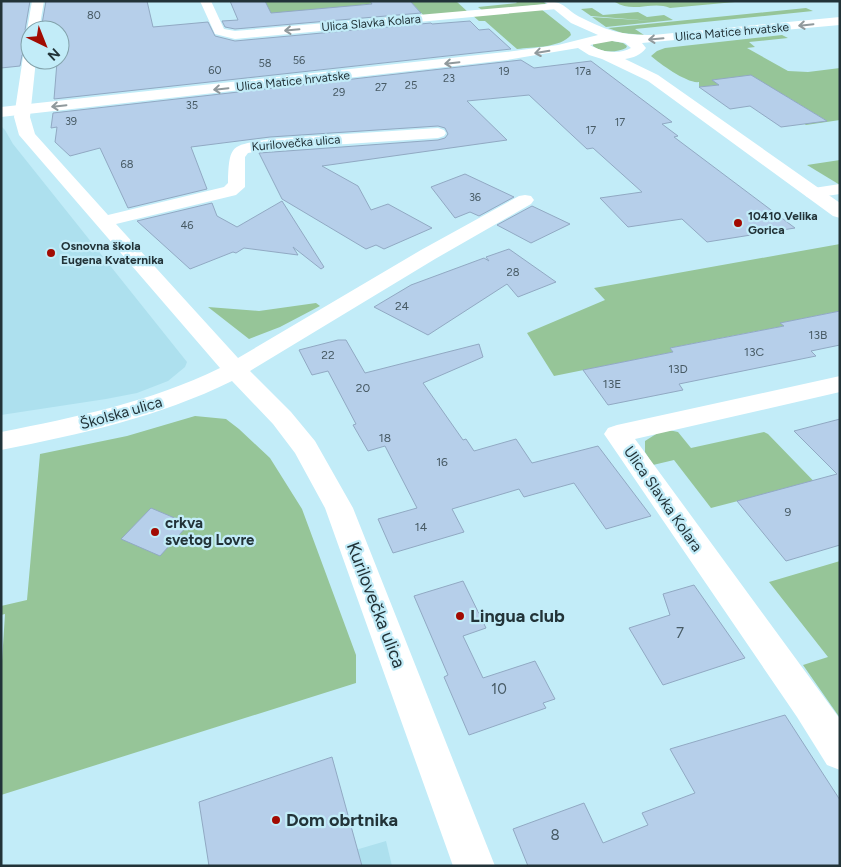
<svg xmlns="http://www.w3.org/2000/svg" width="841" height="867" font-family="Figtree,sans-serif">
<rect width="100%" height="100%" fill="#c2ecf8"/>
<g fill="#ade0ee">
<polygon points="1,126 5,130 13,144 187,362 185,367 168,381 137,393 106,399 1,415"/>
<polygon points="386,841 392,866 301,866"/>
</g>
<g fill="#96c598">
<polygon points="265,1 390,1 267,18"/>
<polygon points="410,1 456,1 469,13 425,17"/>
<polygon points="515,1 543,1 546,4 483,11 478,7 517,3"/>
<path d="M733,1L735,2L670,8C652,0 634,14 615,2Z"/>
<polygon points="592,8 603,15 638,12 647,17 664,15 673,20 606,27 592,17 652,21 591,16 581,9"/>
<polygon points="806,8 813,11 635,29 644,35 622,33 608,28"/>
<path d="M541,9L570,32L571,35C560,48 533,47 517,49L485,21H479L472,15Z"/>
<path d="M782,35L788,38L749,42L755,47L747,48L788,71L808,72L840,68V120L806,125L802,122L827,121L784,95L766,97L732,78L713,80L719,85L699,87V82C688,84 660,64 651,56L657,51L665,48Z"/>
<path d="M608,40L623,43L627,46L626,48C616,53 602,53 593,46V44Z"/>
<polygon points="840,160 840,185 807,165"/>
<polygon points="840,244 840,311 781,323 784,326 670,348 673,352 554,376 527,333 605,300 594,288"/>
<polygon points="316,303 320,306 280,327 249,339 208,307 259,311"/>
<polygon points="195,416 226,419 239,429 270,458 302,509 356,655 356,683 1,795 1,677 5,614 1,615 1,606 27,600 40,454 127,436"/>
<polygon points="664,429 678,432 691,448 764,432 768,434 829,497 803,484 711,508 674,460 653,465 645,452 645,441"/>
<polygon points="840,561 840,718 803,665 828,657 769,582"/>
</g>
<g fill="#b6cfea" stroke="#91a9c3">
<polygon points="1,1 30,1 25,30 30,35 30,51 22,55 20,66 1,68"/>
<polygon points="46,1 147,1 153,27 208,22 215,36 235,41 431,23 432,24 470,21 479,30 489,29 511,49 54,99 57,62 37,64 38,60 60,60 60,30 41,30"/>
<polygon points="230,1 265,1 271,13 372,4 370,1 410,1 421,13 235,29 225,27 222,21 238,20"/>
<polygon points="521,60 534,68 591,61 672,122 662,124 678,136 674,137 795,228 707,242 682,219 628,227 600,198 642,192 593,148 587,149 529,95 467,101 507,140 322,166 358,186 371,210 388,204 432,228 384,249 376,245 366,249 282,199 259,153 438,140 445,138 448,134 445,128 438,126 270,137 191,147 207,189 128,208 100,148 70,156 55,142 57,127 51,128 53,113"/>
<polygon points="751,75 827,121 781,127 750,106 730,109 699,87 719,85 712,80"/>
<polygon points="465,174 514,197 479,216 470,212 455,218 431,187"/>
<polygon points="282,201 324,267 321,269 293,247 298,255 244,248 236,253 233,252 190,269 137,221 212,203 217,216 237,227"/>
<polygon points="532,206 570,224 531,243 497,225"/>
<polygon points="509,249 556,282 518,297 507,284 428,335 374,307 411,285 484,258 489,261 486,257"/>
<polygon points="840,311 840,345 811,351 816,356 679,384 683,390 608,405 583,370 673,352 670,348 784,326 780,323"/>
<polygon points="338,340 346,340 365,373 479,344 483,357 423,383 463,440 466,439 474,451 516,439 532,463 598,446 651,516 606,529 574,483 524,497 519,489 452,509 464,532 393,553 378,519 417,508 385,446 368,451 353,425 356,424 328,371 312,375 299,350"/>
<polygon points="840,419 840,545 786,561 737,501 837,474 794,431"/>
<polygon points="151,508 189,524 160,556 121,539"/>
<polygon points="463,581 486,628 463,636 483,678 535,661 555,699 543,703 546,708 469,735 444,677 448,675 414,596"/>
<polygon points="694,585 745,658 663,685 629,628 670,615 663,594"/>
<polygon points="785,715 840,800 840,866 528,866 513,829 584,803 603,843 648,825 642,813 695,793 670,749"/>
<polygon points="332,757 362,866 209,866 199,802"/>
</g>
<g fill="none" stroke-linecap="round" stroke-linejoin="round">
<g fill="#fff" fill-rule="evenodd">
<polygon points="32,1 44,1 39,30 30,30 30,33 27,30"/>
<polygon points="200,1 211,1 224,29 235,31 557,3 563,6 557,9 235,39 215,34"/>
<path d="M30,53V60H36L30,117L35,134L108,215L224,187L228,183C229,142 232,146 270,139L438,128L444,130L446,133L444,136L438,138L270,149L248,153L245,157V187L236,195L116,224L238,358L421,250L519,196L525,195L531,196L534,200L531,204L435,259L250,371L291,412L315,441L353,508L495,866H453L325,508L295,453L273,424L232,381C159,417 81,434 1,450V432C77,417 150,402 220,368L19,135L14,117L23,57Z"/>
<polygon points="840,184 840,194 813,198 807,197 804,193 807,189"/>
<polygon points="840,376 840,392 635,439 840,719 840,770 827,765 797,717 604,434 608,428 617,425"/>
</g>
<path fill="#fff" fill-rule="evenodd" d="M544,1C566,1 565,10 582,18C610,32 622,35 653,35L840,17V25L642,43L646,48C641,55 633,58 625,59L658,75L840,203V218L833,216L648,81L602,59L589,55L578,48L507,60L1,117V107L514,51L558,45L598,35L571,23ZM612,41L625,43L631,48C619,55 601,52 590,45Z"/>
</g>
<defs><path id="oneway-shaft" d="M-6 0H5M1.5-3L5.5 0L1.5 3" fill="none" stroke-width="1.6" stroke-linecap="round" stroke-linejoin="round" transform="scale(1.25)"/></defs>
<g stroke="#90999c">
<use href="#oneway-shaft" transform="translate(806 25) rotate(174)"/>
<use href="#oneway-shaft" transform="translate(292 30) rotate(175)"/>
<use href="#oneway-shaft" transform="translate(656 39) rotate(175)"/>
<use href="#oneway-shaft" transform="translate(542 52) rotate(171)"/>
<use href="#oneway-shaft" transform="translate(452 63) rotate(174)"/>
<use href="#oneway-shaft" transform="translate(221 89) rotate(174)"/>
<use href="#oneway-shaft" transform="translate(59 106) rotate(174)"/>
</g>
<g fill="#a20b02" stroke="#c2ecf8" stroke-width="2">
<circle cx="738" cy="223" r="5"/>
<circle cx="51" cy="253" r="5"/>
<circle cx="155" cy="532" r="5"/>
<circle cx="460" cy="616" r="5"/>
<circle cx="276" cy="820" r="5"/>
</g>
<g text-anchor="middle" stroke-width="4.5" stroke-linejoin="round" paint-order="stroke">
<g font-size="11" fill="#475a64">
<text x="94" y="19">80</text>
<text x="299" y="64">56</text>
<text x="265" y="67">58</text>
<text x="215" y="74">60</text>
<text x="504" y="75">19</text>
<text x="583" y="75">17a</text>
<text x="449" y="82">23</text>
<text x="411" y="89">25</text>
<text x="381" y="91">27</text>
<text x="339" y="96">29</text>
<text x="192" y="109">35</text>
<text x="71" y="125">39</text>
<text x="620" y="126">17</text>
<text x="591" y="134">17</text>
<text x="127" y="168">68</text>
<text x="475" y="201">36</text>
<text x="187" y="229">46</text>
<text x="513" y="276">28</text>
</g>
<g font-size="12" fill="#223338" stroke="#c2ecf8">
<text transform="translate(371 23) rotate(-5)" y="4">Ulica Slavka Kolara</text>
<text transform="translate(732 32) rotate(-5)" y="4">Ulica Matice hrvatske</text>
<text transform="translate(293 81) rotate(-6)" y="4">Ulica Matice hrvatske</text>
<text transform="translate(296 143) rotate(-5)" y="4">Kurilovečka ulica</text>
</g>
<g font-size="12" font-weight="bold" fill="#223338" stroke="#c2ecf8" text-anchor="start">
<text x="748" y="220">10410 Velika<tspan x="748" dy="14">Gorica</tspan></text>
<text x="61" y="250">Osnovna škola<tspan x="61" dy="14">Eugena Kvaternika</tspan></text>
</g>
<g font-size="12" fill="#475a64">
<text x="402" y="310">24</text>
<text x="818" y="339">13B</text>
<text x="754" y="356">13C</text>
<text x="328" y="359">22</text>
<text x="678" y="373">13D</text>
<text x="612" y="388">13E</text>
<text x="363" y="392">20</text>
<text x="385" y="442">18</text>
<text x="442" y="466">16</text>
<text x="788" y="516">9</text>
<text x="421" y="531">14</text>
</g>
<g font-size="15" fill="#223338" stroke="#c2ecf8">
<text transform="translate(121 413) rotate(-16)" y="5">Školska ulica</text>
<text transform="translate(663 499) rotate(55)" y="5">Ulica Slavka Kolara</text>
</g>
<g font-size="15" font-weight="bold" fill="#223338" stroke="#c2ecf8" text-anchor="start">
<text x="165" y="528">crkva<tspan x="165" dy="17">svetog Lovre</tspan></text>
</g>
<g font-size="15" fill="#475a64">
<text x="680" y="638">7</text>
<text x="499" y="694">10</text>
<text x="555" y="840">8</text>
</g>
<g font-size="18" fill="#223338" stroke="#c2ecf8">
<text transform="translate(376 605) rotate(69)" y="6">Kurilovečka ulica</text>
</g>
<g font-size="18" font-weight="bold" fill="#223338" stroke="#c2ecf8" text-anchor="start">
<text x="470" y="622">Lingua club</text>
<text x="286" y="826">Dom obrtnika</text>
</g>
</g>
<rect width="841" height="867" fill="none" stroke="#223338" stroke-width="5"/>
<g transform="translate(45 45) rotate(137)"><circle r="24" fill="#c2ecf8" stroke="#82a2ab"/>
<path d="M0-4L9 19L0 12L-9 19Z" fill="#a20b02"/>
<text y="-8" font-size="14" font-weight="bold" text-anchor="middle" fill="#223338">N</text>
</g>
</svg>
